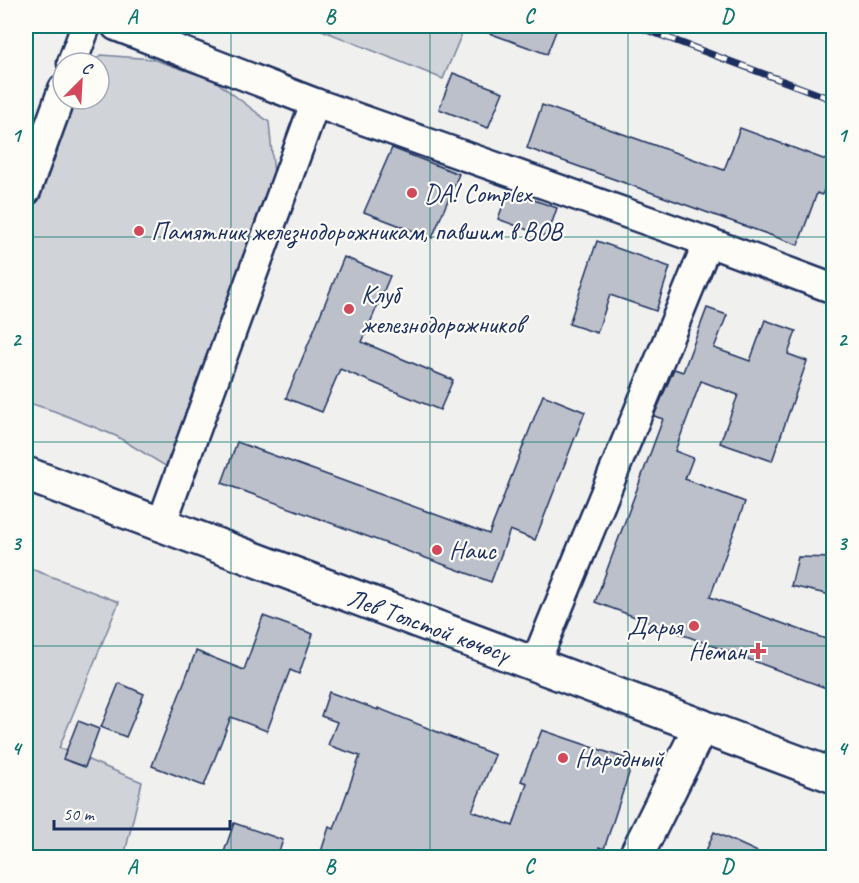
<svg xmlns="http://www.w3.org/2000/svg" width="859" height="883" font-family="Caveat,sans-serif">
<rect width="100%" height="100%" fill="#f0f0ee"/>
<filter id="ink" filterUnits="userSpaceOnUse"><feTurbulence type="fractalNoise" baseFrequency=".0167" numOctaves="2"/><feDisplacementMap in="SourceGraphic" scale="12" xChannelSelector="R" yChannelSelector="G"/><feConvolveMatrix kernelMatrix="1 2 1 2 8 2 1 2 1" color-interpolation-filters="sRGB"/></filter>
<g filter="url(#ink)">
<g fill="#d0d3d8" stroke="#76819b" stroke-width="1.5">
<polygon points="321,26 465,26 443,79 319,29"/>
<polygon points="101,55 152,59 214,80 269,122 275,185 187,424 167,467 116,436 54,411 26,402 26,215 67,99 99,99 99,63 91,63"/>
<polygon points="26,567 119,602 59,748 142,782 124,857 26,857"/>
</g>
<g fill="#bbc0ca" stroke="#1b2f5e" stroke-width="1.5">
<polygon points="476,26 558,26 547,54 475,28"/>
<polygon points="453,73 503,92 488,128 439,109"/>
<polygon points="542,105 724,170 740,128 834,163 834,164 822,195 817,193 798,245 527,148"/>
<polygon points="392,148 459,174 432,238 364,212"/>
<polygon points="508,191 557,208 547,237 498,219"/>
<polygon points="597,241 670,267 656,311 610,295 597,333 569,324"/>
<polygon points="344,257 390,276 362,342 453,380 440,410 340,369 322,412 286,398"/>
<polygon points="707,308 727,315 714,348 750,361 765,320 796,331 788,354 807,361 772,461 720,443 738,395 701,381 675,451 693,458 685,479 745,502 710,597 834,642 834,691 595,602 663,419 654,416 674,369 683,372"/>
<polygon points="543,395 585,412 535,540 510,530 491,582 222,483 237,442 489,534"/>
<polygon points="798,557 834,558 834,583 831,595 791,586"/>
<polygon points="263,616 313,634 299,674 290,670 267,731 231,717 204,786 152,766 196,651 244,670"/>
<polygon points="119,683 144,694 126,737 101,727"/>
<polygon points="329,692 378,710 378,708 495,755 472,811 513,826 527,783 521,781 542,730 633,761 604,849 599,847 596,858 319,858 329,827 334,829 360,756 328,745 337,722 321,716"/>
<polygon points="78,721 99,729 85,767 63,759"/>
<polygon points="234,823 283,840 277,858 222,858"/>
<polygon points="714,832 771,858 703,858"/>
</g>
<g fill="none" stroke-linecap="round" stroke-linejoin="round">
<defs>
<g id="minor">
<polyline points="116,26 315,103 161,525"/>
<polyline points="72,63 86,26"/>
<polyline points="315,103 708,242 535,664"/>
<polyline points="26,191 63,89"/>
<polyline points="708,242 834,289"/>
</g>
<polyline id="tertiary" points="635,858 701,726"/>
<polyline id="primary" points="26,474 834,776"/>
</defs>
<use href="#minor" stroke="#1b2f5e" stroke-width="33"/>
<use href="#tertiary" stroke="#1b2f5e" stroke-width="38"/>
<use href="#primary" stroke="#1b2f5e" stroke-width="38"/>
<use href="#minor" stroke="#fdfcf7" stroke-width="28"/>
<use href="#tertiary" stroke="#fdfcf7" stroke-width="33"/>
<use href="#primary" stroke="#fdfcf7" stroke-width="33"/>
<defs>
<polyline id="rail" points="636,26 834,100"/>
</defs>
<use href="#rail" stroke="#1b2f5e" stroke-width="7"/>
<use href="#rail" stroke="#fdfcf7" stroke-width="4.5" stroke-dasharray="14" stroke-linecap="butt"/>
</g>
</g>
<path fill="none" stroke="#0f766e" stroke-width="1.5" stroke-opacity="0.55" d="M231,26V858M430,26V858M628,26V858M26,237H834M26,442H834M26,646H834"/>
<g fill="#d1495b" stroke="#fdfcf7" stroke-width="2">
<circle cx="412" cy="193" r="6"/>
<circle cx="139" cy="231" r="6"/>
<circle cx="349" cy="309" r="6"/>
<circle cx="437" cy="550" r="6"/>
<circle cx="694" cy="626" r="6"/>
<path d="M755 642h6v6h6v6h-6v6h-6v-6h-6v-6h6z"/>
<circle cx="563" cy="758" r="6"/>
</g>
<g text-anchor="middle" stroke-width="4.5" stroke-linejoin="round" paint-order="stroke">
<g font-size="26" fill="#1b2f5e" stroke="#fdfcf7" text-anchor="start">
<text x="424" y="202">DA! Complex</text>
<text x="151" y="240">Памятник железнодорожникам, павшим в ВОВ</text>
<text x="361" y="303">Клуб<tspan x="361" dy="30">железнодорожников</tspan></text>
<text x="449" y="559">Наис</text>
<text x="682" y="635" text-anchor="end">Дарья</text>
<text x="746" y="660" text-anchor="end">Неман</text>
<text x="575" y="767">Народный</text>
</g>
<g font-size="26" fill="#1b2f5e" stroke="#fdfcf7">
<text transform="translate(429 625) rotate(20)" y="9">Лев Толстой көчөсү</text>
</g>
</g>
<rect width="859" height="883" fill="none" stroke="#fdfcf7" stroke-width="66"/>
<g transform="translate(81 81) rotate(24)"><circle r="28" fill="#fdfcf7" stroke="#a3aaba" stroke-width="1.5"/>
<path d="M0-4.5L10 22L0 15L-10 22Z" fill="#d1495b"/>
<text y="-9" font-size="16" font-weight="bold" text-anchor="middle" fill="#1b2f5e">С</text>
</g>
<path d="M54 820v9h176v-9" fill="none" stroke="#1b2f5e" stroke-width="3"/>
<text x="63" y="820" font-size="18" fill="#1b2f5e" stroke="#fdfcf7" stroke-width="4.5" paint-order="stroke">50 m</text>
<rect x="33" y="33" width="793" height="817" fill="none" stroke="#0f766e" stroke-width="2"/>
<g font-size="20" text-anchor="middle" font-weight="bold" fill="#0f766e">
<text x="132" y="23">A</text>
<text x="330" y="23">B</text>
<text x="529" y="23">C</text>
<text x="727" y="23">D</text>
<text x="16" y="142">1</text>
<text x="842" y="142">1</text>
<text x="16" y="346">2</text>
<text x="842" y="346">2</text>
<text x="16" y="550">3</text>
<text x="842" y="550">3</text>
<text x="16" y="755">4</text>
<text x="842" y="755">4</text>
<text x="132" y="873">A</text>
<text x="330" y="873">B</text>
<text x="529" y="873">C</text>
<text x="727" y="873">D</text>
</g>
</svg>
